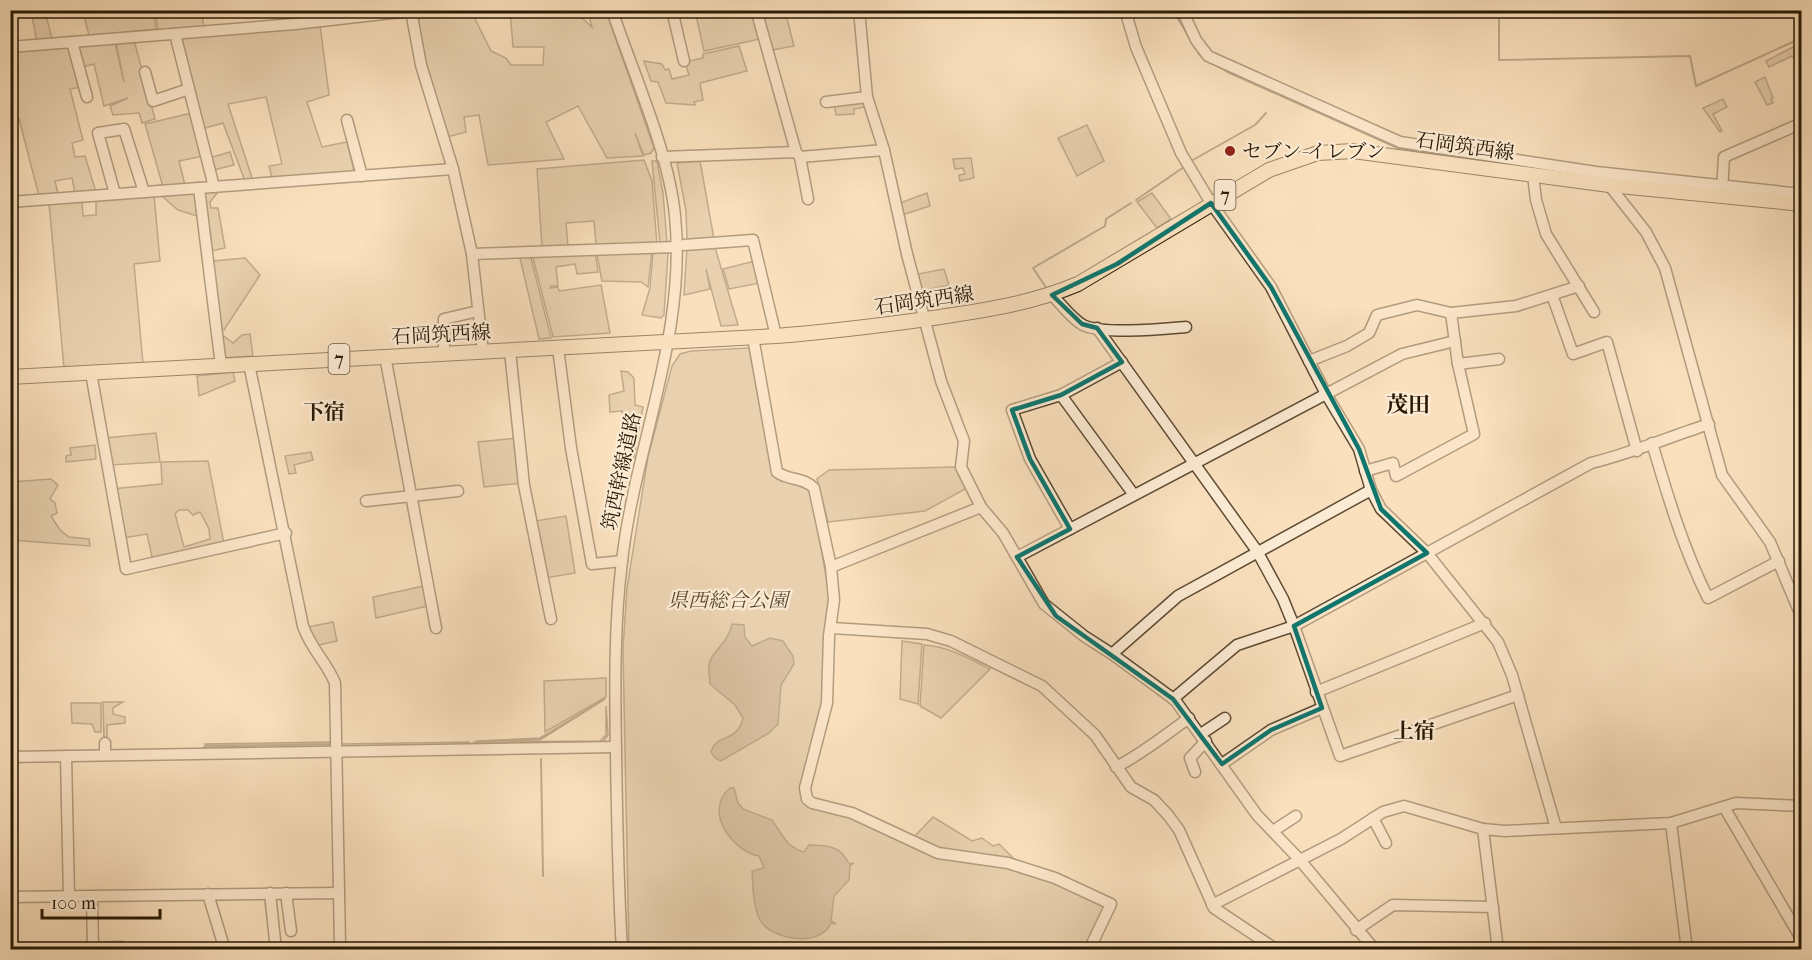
<svg xmlns="http://www.w3.org/2000/svg" width="1812" height="960" font-family="'IM FELL French Canon','Noto Serif JP',serif">
<rect width="100%" height="100%" fill="#fae0bd"/>
<filter id="stains"><feTurbulence type="fractalNoise" baseFrequency=".00333" numOctaves="4"/><feColorMatrix values="0 0 0 0 .2 0 0 0 0 .09 0 0 0 0 .02 0 0 0 .5 -.17"/></filter>
<radialGradient id="worn" r=".72"><stop offset=".6" stop-color="#630" stop-opacity="0"/><stop offset="1" stop-color="#630" stop-opacity=".3"/></radialGradient>
<g fill="#d6be9d" stroke="#7e6b50" stroke-width="1.5" fill-rule="evenodd">
<polygon points="31,11 45,11 52,39 37,42"/>
<polygon points="83,11 153,11 156,29 89,36"/>
<polygon points="155,11 201,11 204,27 158,30"/>
<polygon points="510,11 574,11 592,27 590,20 593,11 606,11 654,148 651,153 644,155 635,133 643,156 607,158 578,106 546,122 564,159 488,165 479,115 464,117 466,132 447,137 424,63 418,15 472,13 491,51 506,58 511,65 543,65 544,47 513,47"/>
<polygon points="695,11 753,14 760,39 704,51"/>
<polygon points="785,11 794,46 773,50 762,15"/>
<polygon points="320,25 329,95 307,102 322,147 347,142 354,171 272,178 269,166 282,164 266,97 228,104 253,181 245,181 223,123 202,129 178,36"/>
<polygon points="134,40 155,119 142,123 139,113 113,115 110,106 128,98 104,106 94,64 83,67 76,46 115,43 124,82 116,42"/>
<polygon points="69,46 82,87 70,89 83,140 72,143 75,157 85,156 96,192 75,194 72,178 55,181 58,194 39,196 19,119 11,121 11,50"/>
<polygon points="739,46 747,71 700,83 703,100 694,102 695,105 666,103 658,82 651,81 644,61 662,64 665,70 669,69 672,79 689,75 685,62 703,58 703,54"/>
<polygon points="1795,46 1801,52 1801,58 1796,60 1792,56 1769,67 1766,61"/>
<polygon points="1765,77 1773,98 1771,99 1773,103 1767,105 1755,82"/>
<polygon points="866,98 869,106 854,109 854,114 836,115 834,102"/>
<polygon points="1723,99 1727,107 1713,114 1722,131 1720,132 1703,108"/>
<polygon points="192,113 203,156 179,161 185,185 163,187 145,124"/>
<polygon points="1087,125 1104,161 1077,176 1058,138"/>
<polygon points="230,152 234,165 213,170 209,158"/>
<polygon points="971,158 974,178 960,181 959,175 965,174 963,168 955,169 953,159"/>
<polygon points="644,160 652,181 657,245 596,246 594,221 566,223 568,247 542,248 537,169"/>
<polygon points="652,161 657,161 663,193 667,243 660,243"/>
<polygon points="700,161 714,239 687,240 686,211 677,163"/>
<polygon points="194,191 197,216 178,210 162,196"/>
<polygon points="218,192 210,202 211,208 218,208 225,248 210,251 203,193"/>
<polygon points="927,193 930,206 902,215 900,203"/>
<polygon points="1152,193 1171,219 1157,228 1137,202"/>
<polygon points="154,195 160,261 134,264 143,363 64,368 49,203 82,201 83,216 96,215 96,200"/>
<polygon points="714,244 738,325 721,326 706,269 710,289 684,295 687,246"/>
<polygon points="596,250 652,251 648,287 641,282 602,281"/>
<polygon points="664,250 668,254 664,315 661,318 642,315 650,288 653,251"/>
<polygon points="595,252 598,272 577,274 575,264 556,267 558,286 551,286 550,288 558,287 559,291 601,285 610,333 553,337 532,254"/>
<polygon points="519,254 530,254 551,338 539,339"/>
<polygon points="245,258 260,275 224,330 219,329 213,261"/>
<polygon points="755,261 760,283 729,289 723,269"/>
<polygon points="944,269 949,285 922,291 918,274"/>
<polygon points="220,333 233,343 242,335 250,334 253,356 223,358"/>
<polygon points="749,348 772,471 781,481 803,483 811,490 830,600 826,696 803,800 856,817 926,851 1009,866 1042,877 1107,907 1087,949 629,950 623,648 627,588 648,457 672,366 680,354 691,351"/>
<polygon points="621,371 628,372 634,378 635,405 643,407 634,457 628,448 622,411 610,412 609,395 624,391"/>
<polygon points="233,372 235,381 199,396 197,376"/>
<polygon points="156,433 160,462 110,465 105,438"/>
<polygon points="517,438 522,483 484,487 478,442"/>
<polygon points="95,445 96,459 66,462 66,456 71,455 70,448"/>
<polygon points="311,452 313,460 294,465 296,473 289,474 285,456"/>
<path d="M208,461L224,544L153,561L147,534L123,538L112,489L162,484L161,462ZM179,510H188L193,515L200,512L209,529L210,539L184,547L175,514Z"/>
<polygon points="957,467 967,488 925,511 828,522 817,479 829,470"/>
<polygon points="51,479 58,485 50,499 55,503 57,513 51,516 60,530 69,537 89,539 90,546 11,540 11,482"/>
<polygon points="566,516 575,573 546,578 535,521"/>
<polygon points="424,586 428,606 376,618 373,597"/>
<polygon points="333,622 337,641 319,645 314,643 308,627"/>
<polygon points="902,641 922,644 918,704 900,699"/>
<path d="M924,645C947,646 970,659 990,669L941,718L920,706Z"/>
<polygon points="606,678 606,697 545,732 544,681"/>
<polygon points="103,702 123,702 113,708 113,714 125,717 125,723 107,725 107,742 104,742"/>
<polygon points="71,703 101,703 101,732 95,732 92,724 72,723"/>
<polygon points="606,706 608,735 602,743 475,745 474,742 600,741 606,735"/>
<polygon points="469,742 469,746 340,748 340,744"/>
<polygon points="333,744 334,747 205,750 204,747"/>
<polygon points="933,817 972,841 982,838 993,846 999,844 1015,860 1012,863 938,851 913,838"/>
</g>
<g fill="#b29c7e" stroke="#7a674d" stroke-width="1.5">
<polygon points="1173,11 1176,11 1192,42 1302,102 1450,154 1450,156 1397,148 1229,73 1200,56"/>
<path d="M732,624L744,625L745,637L752,646L770,638L783,641L793,656L794,664L781,685L778,724L769,733L721,761L715,758L711,752C717,732 737,744 743,718L735,705L710,684C710,679 708,670 709,666C711,650 728,645 732,624Z"/>
<polygon points="605,699 540,740 476,741 540,738"/>
<polygon points="332,742 332,744 205,746 205,744"/>
<path d="M730,788H734L738,803L743,809L772,820C782,834 786,847 804,852L809,845C828,845 841,846 849,864L854,863L850,866L849,880L834,896L831,921L836,924L831,923C820,949 770,939 760,920C753,906 753,888 752,871L764,868L759,856C734,852 702,812 730,788Z"/>
</g>
<g fill="none" stroke-linecap="round" stroke-linejoin="round">
<g stroke="#7a674d" stroke-width="2">
<polyline points="1499,10 1499,60 1690,56 1696,86 1797,40 1802,47"/>
<polyline points="1448,155 1526,166"/>
<polyline points="1191,161 1255,125 1266,113"/>
<polyline points="1136,200 1184,167"/>
<polyline points="1047,289 1033,268 1105,226 1106,219 1131,203"/>
<polyline points="541,759 543,876"/>
</g>
<defs>
<g id="minor">
<path d="M612,10C633,73 669,152 675,216C687,334 635,446 622,561C614,625 615,689 616,753C617,818 618,884 622,950"/>
<polyline points="672,10 684,61"/>
<polyline points="744,10 757,13 771,10"/>
<polyline points="859,10 867,97 884,150 907,254 941,381 964,441 961,467 981,507 1003,533 1044,604 1084,636 1112,654 1175,700 1257,815 1299,859 1375,950"/>
<polyline points="1125,10 1136,47 1181,153 1211,203 1271,287 1326,394 1359,449 1371,490 1381,509 1427,553 1498,642 1512,675 1556,828"/>
<polyline points="1182,10 1196,40 1208,56 1400,142 1596,172 1802,194"/>
<polyline points="411,11 421,65 453,169 472,254 483,352"/>
<polyline points="757,13 796,152"/>
<polyline points="175,34 214,187"/>
<polyline points="72,42 87,97"/>
<polyline points="10,47 295,24 392,13 444,10"/>
<polyline points="145,72 153,101 189,89"/>
<polyline points="826,102 867,97"/>
<polyline points="347,120 362,176"/>
<polyline points="662,157 796,152 800,157 884,150"/>
<polyline points="800,157 808,199"/>
<polyline points="1533,175 1536,200 1546,234 1594,312"/>
<polyline points="1609,185 1646,232 1665,268 1722,475 1770,542 1802,618"/>
<polyline points="199,188 221,366"/>
<polyline points="1722,192 1724,157 1802,123"/>
<polyline points="115,194 98,133 124,129 144,192"/>
<polyline points="10,202 453,169"/>
<polyline points="684,245 753,240 776,336"/>
<polyline points="472,254 675,247"/>
<path d="M1052,295C1061,304 1072,319 1083,325C1104,335 1162,329 1186,327"/>
<polyline points="1552,295 1573,354 1607,342 1637,451"/>
<polyline points="1097,328 1257,551 1283,599 1294,626 1340,756 1518,695"/>
<path d="M753,337L777,472C789,481 804,477 814,488L831,567L834,600L829,636L827,703L805,788L807,799L812,803L852,813L938,853L1008,863L1055,878L1111,904L1089,950"/>
<polyline points="558,348 571,448 592,564 622,561"/>
<polyline points="510,351 524,485 551,619"/>
<polyline points="444,353 444,319 478,311"/>
<polyline points="385,356 436,628"/>
<polyline points="1309,361 1347,346 1369,333 1377,315 1417,305 1451,313 1516,306 1579,286"/>
<path d="M249,364L303,626C312,651 326,661 335,683L340,945"/>
<polyline points="1458,364 1499,359"/>
<polyline points="91,373 126,569 286,533"/>
<polyline points="1061,395 1134,495"/>
<path d="M1652,443C1668,497 1683,548 1708,598L1779,561"/>
<polyline points="1365,471 1393,463 1396,476 1474,434 1458,364 1451,313"/>
<polyline points="366,501 458,491"/>
<polyline points="1070,529 1030,459 1012,410 1061,395 1122,362"/>
<polyline points="1017,557 1402,354 1455,341"/>
<polyline points="831,567 981,507"/>
<polyline points="832,628 927,634 951,641 1042,686 1095,735 1131,787 1154,800 1168,815 1179,830 1214,908 1277,950"/>
<polyline points="1112,654 1178,596 1371,490"/>
<polyline points="1316,692 1485,623"/>
<path d="M1173,699L1237,645L1294,626L1591,463C1632,453 1669,437 1709,424"/>
<polyline points="1201,734 1225,718"/>
<polyline points="105,743 105,755"/>
<polyline points="66,756 69,896"/>
<polyline points="10,757 616,747"/>
<polyline points="1222,764 1271,730 1322,708"/>
<path d="M1116,767C1142,754 1165,735 1189,718"/>
<polyline points="1195,772 1190,758 1206,741"/>
<polyline points="1724,807 1802,940"/>
<polyline points="1373,818 1386,843"/>
<polyline points="1671,823 1687,950"/>
<polyline points="1483,829 1498,950"/>
<polyline points="1273,831 1296,816"/>
<polyline points="270,893 276,950"/>
<polyline points="286,893 291,931"/>
<polyline points="208,894 224,947 222,950"/>
<polyline points="92,896 93,950"/>
<polyline points="10,897 339,893"/>
<polyline points="1212,905 1341,839 1383,812 1404,806 1483,829 1505,831 1671,823 1736,803 1802,806"/>
<polyline points="1356,930 1393,905 1493,907"/>
<polyline points="93,948 121,947"/>
<polyline points="1801,950 1802,949"/>
</g>
<path id="major" d="M10,377L776,336C826,332 876,326 927,319C979,311 1028,305 1078,284L1269,170L1318,153L1353,151L1609,185L1802,204"/>
</defs>
<use href="#minor" stroke="#5c4a32" stroke-width="13"/>
<use href="#major" stroke="#271803" stroke-width="16"/>
<use href="#minor" stroke="#fcebd4" stroke-width="10"/>
<use href="#major" stroke="#fae0bd" stroke-width="14"/>
</g>
<path d="M0 0H1812V960H0ZM1211,203L1271,287L1359,449L1381,509L1427,553L1294,626L1322,708L1271,730L1222,764L1173,699L1056,616L1017,557L1070,529L1030,459L1012,410L1061,395L1122,362L1097,328L1082,324L1052,295L1117,264Z" fill="#fae0bd" fill-opacity=".55" fill-rule="evenodd"/>
<path fill="none" stroke="#0f766e" stroke-width="4.5" stroke-linejoin="round" d="M1211,203L1271,287L1359,449L1381,509L1427,553L1294,626L1322,708L1271,730L1222,764L1173,699L1056,616L1017,557L1070,529L1030,459L1012,410L1061,395L1122,362L1097,328L1082,324L1052,295L1117,264Z"/>
<circle fill="#8f2418" stroke="#fcebd4" stroke-width="2" cx="1230" cy="151" r="6"/>
<g text-anchor="middle" stroke-width="4.5" stroke-linejoin="round" paint-order="stroke">
<g fill="#fcebd4" stroke="#675742" stroke-width="1.5">
<rect x="1214.5" y="180" width="21" height="30" rx="4.5"/>
<rect x="328.5" y="344" width="21" height="30" rx="4.5"/>
</g>
<g font-size="18" font-weight="bold" fill="#271803">
<text x="1225" y="201">7</text>
<text x="339" y="365">7</text>
</g>
<g font-size="20" fill="#271803" stroke="#fcebd4">
<text transform="translate(1465 146) rotate(8)" y="7">石岡筑西線</text>
<text transform="translate(924 300) rotate(-8)" y="7">石岡筑西線</text>
<text transform="translate(441 334) rotate(-3)" y="7">石岡筑西線</text>
<text transform="translate(621 471) rotate(-78)" y="7">筑西幹線道路</text>
</g>
<g font-size="20" fill="#271803" stroke="#fcebd4" text-anchor="start">
<text x="1242" y="158">セブン-イレブン</text>
</g>
<g font-size="20" font-style="italic" fill="#5c4a31" stroke="#fcebd4">
<text x="728" y="607">県西総合公園</text>
</g>
<g font-size="21" font-weight="bold" fill="#271803" stroke="#fcebd4">
<text x="324" y="419">下宿</text>
<text x="1414" y="738">上宿</text>
</g>
<g font-size="22" font-weight="bold" fill="#271803" stroke="#fcebd4">
<text x="1408" y="412">茂田</text>
</g>
</g>
<rect width="1812" height="960" fill="none" stroke="#fae0bd" stroke-width="36"/>
<rect x="12" y="12" width="1788" height="936" fill="none" stroke="#271803" stroke-width="3"/>
<rect x="18" y="18" width="1776" height="924" fill="none" stroke="#271803" stroke-width="1.5"/>
<path d="M42 909v9h118v-9" fill="none" stroke="#271803" stroke-width="3"/>
<text x="51" y="909" font-size="18" fill="#271803" stroke="#fcebd4" stroke-width="4.5" paint-order="stroke">100 m</text>
<rect width="100%" height="100%" filter="url(#stains)"/>
<rect width="100%" height="100%" fill="url(#worn)"/>
</svg>
